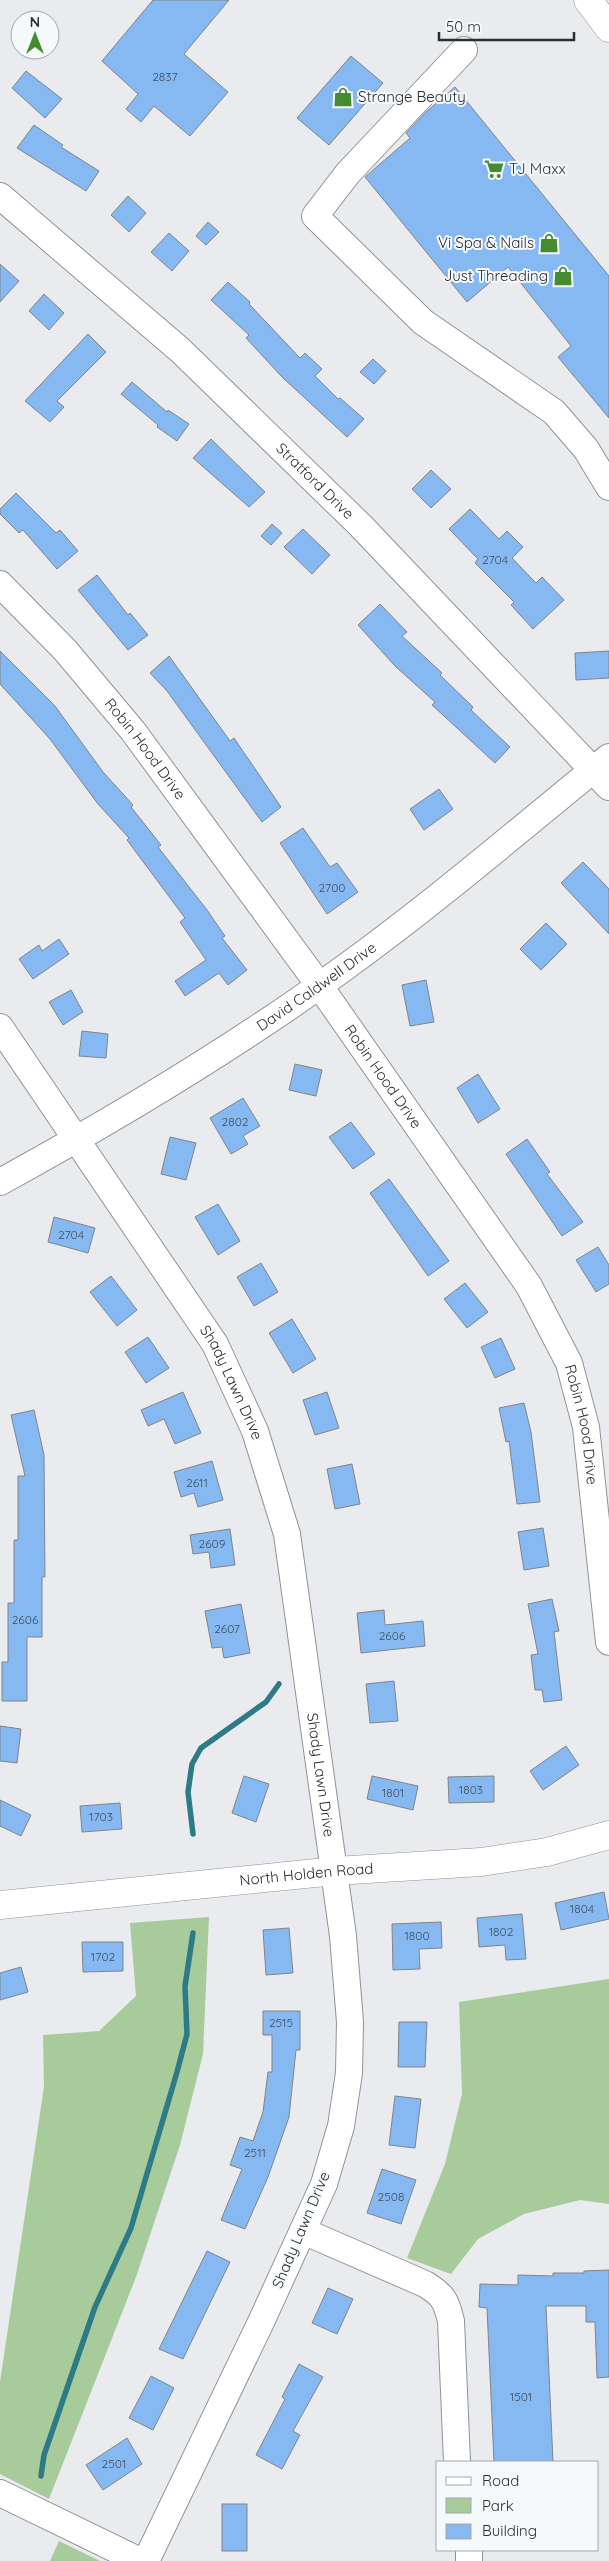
<svg xmlns="http://www.w3.org/2000/svg" width="609" height="2561" font-family="Quicksand,sans-serif">
<rect width="100%" height="100%" fill="#e9ebef"/>
<g fill="#a7cb9b">
<polygon points="209,1917 203,2054 180,2145 136,2277 49,2499 0,2474 0,2382 44,2087 43,2035 99,2031 136,1996 130,1923"/>
<polygon points="609,1979 609,2204 580,2200 524,2214 478,2239 451,2274 407,2258 445,2164 462,2094 459,2002"/>
<polygon points="59,2541 100,2561 50,2561"/>
</g>
<g fill="none" stroke-linecap="round" stroke-linejoin="round">
<g stroke="#2e7b88" stroke-width="5.5">
<polyline points="193,1834 188,1792 192,1764 201,1748 266,1702 279,1684"/>
<polyline points="41,2476 44,2455 95,2307 131,2228 177,2072 187,2034 185,1986 193,1933"/>
</g>
</g>
<g fill="#86b8f1" stroke="#828588">
<polygon points="153,0 229,0 184,54 228,92 190,136 154,106 141,122 126,109 138,94 102,61"/>
<polygon points="351,56 383,83 329,145 297,118"/>
<polygon points="26,71 62,99 45,118 12,88"/>
<polygon points="455,87 609,276 609,418 558,357 571,346 508,267 467,302 365,177 410,138 406,133 427,111"/>
<polygon points="34,125 63,145 61,147 99,171 86,191 17,148"/>
<polygon points="128,196 146,213 129,232 111,215"/>
<polygon points="208,222 219,232 206,245 196,236"/>
<polygon points="169,233 189,251 172,271 151,252"/>
<polygon points="0,264 19,281 0,302"/>
<polygon points="228,282 250,302 249,304 300,358 305,353 322,369 315,376 338,399 340,398 364,419 347,437 282,377 246,338 249,335 211,300"/>
<polygon points="44,294 64,313 49,330 29,311"/>
<polygon points="88,334 106,352 57,401 64,407 50,422 25,401"/>
<polygon points="373,359 386,371 374,384 360,372"/>
<polygon points="132,382 167,412 168,410 189,424 177,441 157,427 158,425 121,394"/>
<polygon points="211,439 265,492 249,507 193,458"/>
<polygon points="431,470 451,489 431,508 412,489"/>
<polygon points="16,493 56,533 60,530 78,551 57,569 23,530 19,533 0,514 0,509"/>
<polygon points="470,509 499,539 507,531 523,547 512,558 536,583 542,577 564,600 533,629 511,605 514,602 475,563 478,559 449,529"/>
<polygon points="272,524 282,533 271,545 261,536"/>
<polygon points="303,529 330,555 312,574 284,547"/>
<polygon points="97,575 128,615 130,613 148,635 128,650 78,590"/>
<polygon points="380,604 407,632 402,636 442,673 440,675 473,707 471,710 510,747 495,763 432,705 435,702 395,666 358,625"/>
<polygon points="0,651 55,706 103,772 133,805 131,807 161,845 158,847 207,910 225,936 222,938 247,970 228,985 219,973 185,996 175,981 206,960 180,922 185,918 127,840 129,838 98,804 50,739 0,684"/>
<polygon points="609,651 609,678 576,680 575,653"/>
<polygon points="169,656 230,741 234,738 281,807 262,822 167,691 150,673"/>
<polygon points="439,789 453,809 424,830 410,809"/>
<polygon points="303,828 330,867 337,863 358,892 327,914 280,843"/>
<polygon points="583,862 609,889 609,934 561,883"/>
<polygon points="546,923 567,944 541,970 520,949"/>
<polygon points="59,939 69,954 33,979 19,959 39,945 42,951"/>
<polygon points="426,980 434,1022 410,1026 402,985"/>
<polygon points="71,990 83,1012 63,1025 49,1002"/>
<polygon points="82,1031 108,1034 106,1058 79,1056"/>
<polygon points="295,1064 322,1070 316,1096 289,1090"/>
<polygon points="478,1074 500,1109 478,1123 457,1088"/>
<polygon points="243,1098 260,1126 243,1136 248,1144 231,1154 210,1118"/>
<polygon points="351,1122 375,1154 353,1169 329,1137"/>
<polygon points="170,1137 196,1143 186,1180 161,1174"/>
<polygon points="527,1139 550,1172 547,1174 583,1222 562,1236 506,1154"/>
<polygon points="389,1179 449,1261 428,1276 370,1193"/>
<polygon points="218,1204 240,1241 218,1255 195,1217"/>
<polygon points="54,1217 95,1228 88,1253 48,1242"/>
<polygon points="598,1247 609,1265 609,1284 596,1292 576,1260"/>
<polygon points="261,1263 278,1292 254,1306 237,1277"/>
<polygon points="111,1276 137,1310 117,1326 90,1292"/>
<polygon points="465,1283 488,1312 467,1328 444,1299"/>
<polygon points="292,1319 316,1359 293,1373 269,1333"/>
<polygon points="148,1337 169,1368 146,1383 125,1352"/>
<polygon points="501,1338 515,1369 495,1378 481,1347"/>
<polygon points="183,1392 201,1433 175,1444 164,1419 148,1426 141,1410"/>
<polygon points="327,1392 339,1428 315,1435 303,1400"/>
<polygon points="524,1403 531,1432 540,1502 517,1504 509,1441 506,1442 499,1408"/>
<polygon points="34,1410 44,1455 45,1577 42,1577 42,1637 27,1637 27,1701 2,1701 2,1662 8,1662 8,1603 14,1603 14,1540 18,1540 18,1476 25,1476 11,1415"/>
<polygon points="212,1461 223,1500 198,1507 194,1493 181,1497 174,1472"/>
<polygon points="352,1464 360,1504 335,1509 327,1469"/>
<polygon points="543,1528 549,1566 524,1570 518,1532"/>
<polygon points="230,1529 235,1565 211,1568 209,1552 193,1554 190,1535"/>
<polygon points="552,1599 559,1631 554,1632 562,1700 544,1702 542,1690 535,1690 531,1655 538,1654 528,1604"/>
<polygon points="241,1604 250,1653 224,1658 222,1647 212,1648 205,1611"/>
<polygon points="384,1610 385,1625 423,1621 425,1646 361,1653 357,1613"/>
<polygon points="394,1681 398,1721 370,1723 366,1684"/>
<polygon points="0,1726 21,1729 17,1763 0,1761"/>
<polygon points="566,1746 579,1765 543,1790 530,1771"/>
<polygon points="244,1776 269,1784 256,1822 232,1813"/>
<polygon points="372,1776 418,1786 413,1810 367,1799"/>
<polygon points="494,1776 494,1802 449,1803 448,1777"/>
<polygon points="0,1800 31,1815 21,1836 0,1826"/>
<polygon points="120,1803 122,1829 82,1832 80,1806"/>
<polygon points="604,1892 609,1919 561,1930 555,1903"/>
<polygon points="522,1914 526,1959 506,1960 505,1945 479,1947 477,1918"/>
<polygon points="441,1922 442,1948 419,1949 420,1969 393,1970 392,1924"/>
<polygon points="289,1928 293,1973 266,1975 263,1930"/>
<polygon points="82,1942 123,1942 123,1971 83,1972"/>
<polygon points="21,1967 28,1992 0,2000 0,1973"/>
<polygon points="263,2011 300,2011 300,2050 296,2050 289,2117 268,2177 245,2229 221,2220 242,2169 230,2165 240,2137 253,2141 263,2112 268,2072 272,2072 272,2035 263,2035"/>
<polygon points="399,2022 427,2022 425,2067 398,2067"/>
<polygon points="395,2096 421,2099 415,2148 389,2145"/>
<polygon points="382,2169 416,2180 401,2224 367,2213"/>
<polygon points="207,2251 230,2262 183,2359 159,2349"/>
<polygon points="609,2270 609,2377 597,2378 595,2322 586,2322 586,2306 546,2306 553,2462 494,2462 487,2308 479,2307 480,2284 518,2285 518,2275 553,2276 553,2273 584,2273 584,2271"/>
<polygon points="328,2288 353,2299 337,2334 312,2323"/>
<polygon points="299,2364 323,2377 293,2431 300,2435 282,2469 256,2455 285,2399 282,2397"/>
<polygon points="151,2376 174,2388 153,2430 129,2418"/>
<polygon points="127,2438 142,2464 103,2490 86,2465"/>
<rect x="222" y="2504" width="25" height="47"/>
</g>
<g fill="none" stroke-linecap="round" stroke-linejoin="round">
<defs>
<g id="minor">
<polyline points="464,50 348,173 315,216 423,322 554,412 586,449 609,487"/>
<path id="s1" d="M0,196L180,350L361,526L609,787"/>
<path id="s2" d="M0,584L65,650L133,731L319,985L529,1286L569,1363L586,1427L609,1642"/>
<path id="s3" d="M0,1027L215,1344L255,1431L287,1534L343,1936L350,2022L349,2073L341,2126L324,2184L261,2322L146,2561"/>
<path id="s4" d="M0,1182C117,1118 232,1049 340,971C433,904 520,829 609,757"/>
<path d="M303,2231L425,2284C443,2295 446,2300 451,2321L457,2462"/>
<polyline points="0,2493 140,2561"/>
<polyline points="469,2550 469,2561"/>
</g>
<g id="major">
<polyline points="588,0 609,28"/>
<path id="s5" d="M0,1905L335,1871L481,1862L547,1852L609,1835"/>
</g>
</defs>
<use href="#minor" stroke="#909396" stroke-width="28"/>
<use href="#major" stroke="#909396" stroke-width="29"/>
<use href="#minor" stroke="#fff" stroke-width="26"/>
<use href="#major" stroke="#fff" stroke-width="28"/>
</g>
<defs>
<symbol id="shop-bare" viewBox="-9 -9 18 18"><path d="M-5-2.5h2.3a2.7 3.5 0 0 1 5.4 0H5L5.5 6h-11ZM-1.5-2.5h3a1.5 2.3 0 0 0-3 0Z" fill="#478b2f" stroke="#f6f9fc" stroke-width="2.5" paint-order="stroke"/></symbol>
<symbol id="supermarket-bare" viewBox="-9 -9 18 18"><path d="M-6-5.5h2.5l.6 2H6L4.5 2H-2.5L-4.4-4H-6ZM-1.5 3.2a1.3 1.3 0 1 0 .1 0ZM3 3.2a1.3 1.3 0 1 0 .1 0Z" fill="#478b2f" stroke="#f6f9fc" stroke-width="2.5" paint-order="stroke"/></symbol>
</defs>
<g fill-rule="evenodd">
<use href="#shop-bare" x="329" y="83" width="28" height="28"/>
<use href="#supermarket-bare" x="480" y="155" width="28" height="28"/>
<use href="#shop-bare" x="535" y="229" width="28" height="28"/>
<use href="#shop-bare" x="549" y="262" width="28" height="28"/>
</g>
<g text-anchor="middle" stroke-width="4" stroke-linejoin="round" paint-order="stroke">
<g font-size="12" fill="#424f5f">
<text x="165" y="81">2837</text>
<text x="495" y="564">2704</text>
<text x="332" y="892">2700</text>
<text x="235" y="1126">2802</text>
<text x="71" y="1239">2704</text>
<text x="197" y="1487">2611</text>
<text x="212" y="1548">2609</text>
<text x="25" y="1624">2606</text>
<text x="227" y="1633">2607</text>
<text x="392" y="1640">2606</text>
<text x="471" y="1794">1803</text>
<text x="393" y="1797">1801</text>
<text x="101" y="1821">1703</text>
<text x="582" y="1913">1804</text>
<text x="501" y="1936">1802</text>
<text x="417" y="1940">1800</text>
<text x="103" y="1961">1702</text>
<text x="281" y="2027">2515</text>
<text x="255" y="2157">2511</text>
<text x="391" y="2201">2508</text>
<text x="521" y="2401">1501</text>
<text x="114" y="2468">2501</text>
</g>
<g font-size="15" fill="#2b2c2e" stroke="#f6f9fc" text-anchor="start">
<text x="358" y="102">Strange Beauty</text>
<text x="509" y="174">TJ Maxx</text>
<text x="534" y="248" text-anchor="end">Vi Spa &amp; Nails</text>
<text x="548" y="281" text-anchor="end">Just Threading</text>
</g>
<g font-size="15" fill="#2b2c2e" stroke="#f6f9fc">
<text dy="5" stroke="none"><textPath href="#s1" startOffset="425">Stratford Drive</textPath></text>
<text dy="5" stroke="none"><textPath href="#s2" startOffset="220">Robin Hood Drive</textPath></text>
<text dy="5" stroke="none"><textPath href="#s4" startOffset="372">David Caldwell Drive</textPath></text>
<text dy="5" stroke="none"><textPath href="#s2" startOffset="625">Robin Hood Drive</textPath></text>
<text dy="5" stroke="none"><textPath href="#s3" startOffset="425">Shady Lawn Drive</textPath></text>
<text dy="5" stroke="none"><textPath href="#s2" startOffset="1030">Robin Hood Drive</textPath></text>
<text dy="5" stroke="none"><textPath href="#s3" startOffset="830">Shady Lawn Drive</textPath></text>
<text dy="5" stroke="none"><textPath href="#s5" startOffset="308">North Holden Road</textPath></text>
<text transform="translate(301 2230) rotate(-67)" y="5">Shady Lawn Drive</text>
</g>
</g>
<rect x="436" y="2461" width="162" height="90" fill="#f6f9fc" stroke="#a5a7aa"/>
<rect x="446" y="2477" width="25" height="8" fill="#ffffff" stroke="#a5a7aa"/>
<text x="482" y="2486" font-size="15" fill="#2b2c2e">Road</text>
<rect x="446" y="2498" width="25" height="15" fill="#a7cb9b" stroke="#a5a7aa"/>
<text x="482" y="2511" font-size="15" fill="#2b2c2e">Park</text>
<rect x="446" y="2524" width="25" height="15" fill="#86b8f1" stroke="#a5a7aa"/>
<text x="482" y="2536" font-size="15" fill="#2b2c2e">Building</text>
<g transform="translate(35 35)"><circle r="24" fill="#f6f9fc" stroke="#a5a7aa"/>
<path d="M0-4L9 19L0 12L-9 19Z" fill="#478b2f"/>
<text y="-8" font-size="14" font-weight="bold" text-anchor="middle" fill="#2b2c2e">N</text>
</g>
<path d="M439 32v8h135v-8" fill="none" stroke="#2b2c2e" stroke-width="2.5"/>
<text x="446" y="32" font-size="15" fill="#2b2c2e" stroke="#f6f9fc" stroke-width="4" paint-order="stroke">50 m</text>
</svg>
